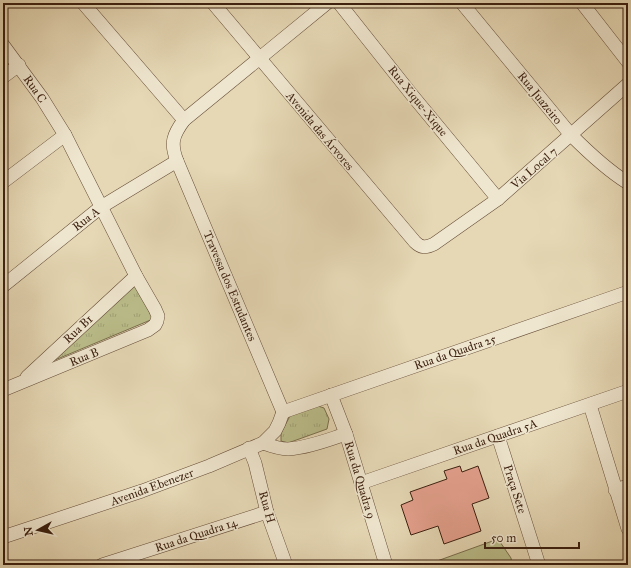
<svg xmlns="http://www.w3.org/2000/svg" width="631" height="568" font-family="'IM FELL Great Primer',serif">
<defs>
<pattern id="park-tufts" width="24" height="20" patternUnits="userSpaceOnUse"><rect width="24" height="20" fill="#babd8a"/><path d="M3 7l-1-3M5 7V3M7 7l1-3M15 17l-1-3M17 17v-4M19 17l1-3" fill="none" stroke="#a1a276"/></pattern>
</defs>
<rect width="100%" height="100%" fill="#e6d8b5"/>
<filter id="stains"><feTurbulence type="fractalNoise" baseFrequency=".005" numOctaves="4"/><feColorMatrix values="0 0 0 0 .2 0 0 0 0 .09 0 0 0 0 .02 0 0 0 .5 -.17"/></filter>
<radialGradient id="worn" r=".72"><stop offset=".6" stop-color="#630" stop-opacity="0"/><stop offset="1" stop-color="#630" stop-opacity=".3"/></radialGradient>
<g fill="url(#park-tufts)" stroke="#7a6e4c">
<polygon points="135,285 153,319 43,365"/>
<polygon points="318,406 324,408 329,419 327,429 288,443 281,441 281,433 290,416"/>
</g>
<polygon fill="#babd8a" stroke="#7a6e4c" points="498,539 511,558 512,565 426,565"/>
<polygon fill="#e4a08d" stroke="#3b1f0f" points="460,466 462,472 478,466 489,498 472,504 481,531 444,544 438,526 411,535 401,505 413,500 410,492 447,479 444,471"/>
<g fill="none" stroke-linecap="round" stroke-linejoin="round">
<defs>
<g id="minor">
<polyline points="83,3 184,120"/>
<path d="M213,3L415,242C421,248 426,248 434,244L498,199L628,84"/>
<polyline points="339,3 412,95 498,199"/>
<path d="M462,3L571,135C589,153 607,170 628,183"/>
<polyline points="582,3 628,62"/>
<polyline points="3,45 42,98 65,135 136,276 155,309 158,316 157,321 155,325 148,330 3,390"/>
<polyline points="3,77 19,65"/>
<polyline points="3,182 65,135"/>
<polyline points="3,286 101,207 177,161"/>
<polyline points="27,377 136,276"/>
<polyline points="331,395 346,434 386,565"/>
<polyline points="590,405 628,529"/>
<path d="M283,412L177,161C170,143 173,135 184,120L327,3"/>
<polyline points="283,412 628,292"/>
<polyline points="498,436 539,565"/>
<path d="M263,443C271,446 279,449 288,449C307,448 327,440 346,434"/>
<polyline points="249,448 255,463 267,512 286,565"/>
<polyline points="361,483 628,391"/>
<polyline points="615,490 628,486"/>
<polyline points="3,537 142,491 209,466 263,443 275,431 279,423 283,412"/>
<polyline points="102,565 267,512"/>
</g>
</defs>
<use href="#minor" stroke="#664d38" stroke-width="14"/>
<use href="#minor" stroke="#efe6cf" stroke-width="13"/>
</g>
<g text-anchor="middle" stroke-width="3" stroke-linejoin="round" paint-order="stroke">
<g font-size="12" fill="#3b1f0f" stroke="#efe6cf">
<text transform="translate(35 89) rotate(55)" y="4">Rua C</text>
<text transform="translate(540 98) rotate(51)" y="4">Rua Juazeiro</text>
<text transform="translate(418 101) rotate(51)" y="4">Rua Xique-Xique</text>
<text transform="translate(320 131) rotate(50)" y="4">Avenida das Árvores</text>
<text transform="translate(534 168) rotate(-41)" y="4">Via Local 7</text>
<text transform="translate(86 219) rotate(-38)" y="4">Rua A</text>
<text transform="translate(230 286) rotate(67)" y="4">Travessa dos Estudantes</text>
<text transform="translate(78 329) rotate(-43)" y="4">Rua B1</text>
<text transform="translate(455 352) rotate(-19)" y="4">Rua da Quadra 25</text>
<text transform="translate(84 357) rotate(-22)" y="4">Rua B</text>
<text transform="translate(495 437) rotate(-19)" y="4">Rua da Quadra 5A</text>
<text transform="translate(360 480) rotate(73)" y="4">Rua da Quadra 9</text>
<text transform="translate(152 487) rotate(-20)" y="4">Avenida Ebenezer</text>
<text transform="translate(515 489) rotate(72)" y="4">Praça Sete</text>
<text transform="translate(267 507) rotate(74)" y="4">Rua H</text>
<text transform="translate(196 535) rotate(-18)" y="4">Rua da Quadra 14</text>
</g>
</g>
<rect width="631" height="568" fill="none" stroke="#e6d8b5" stroke-width="16"/>
<rect x="4" y="4" width="623" height="560" fill="none" stroke="#3b1f0f" stroke-width="2"/>
<rect x="8" y="8" width="615" height="552" fill="none" stroke="#3b1f0f"/>
<g transform="translate(38 530) rotate(262)" stroke="#efe6cf" stroke-width="3" paint-order="stroke">
<path d="M0-3L7 15L0 10L-7 15Z" fill="#3b1f0f"/>
<text y="-6" font-size="11" font-weight="bold" text-anchor="middle" fill="#3b1f0f">N</text>
</g>
<path d="M485 542v6h94v-6" fill="none" stroke="#3b1f0f" stroke-width="2"/>
<text x="491" y="542" font-size="12" fill="#3b1f0f" stroke="#efe6cf" stroke-width="3" paint-order="stroke">50 m</text>
<rect width="100%" height="100%" filter="url(#stains)"/>
<rect width="100%" height="100%" fill="url(#worn)"/>
</svg>
